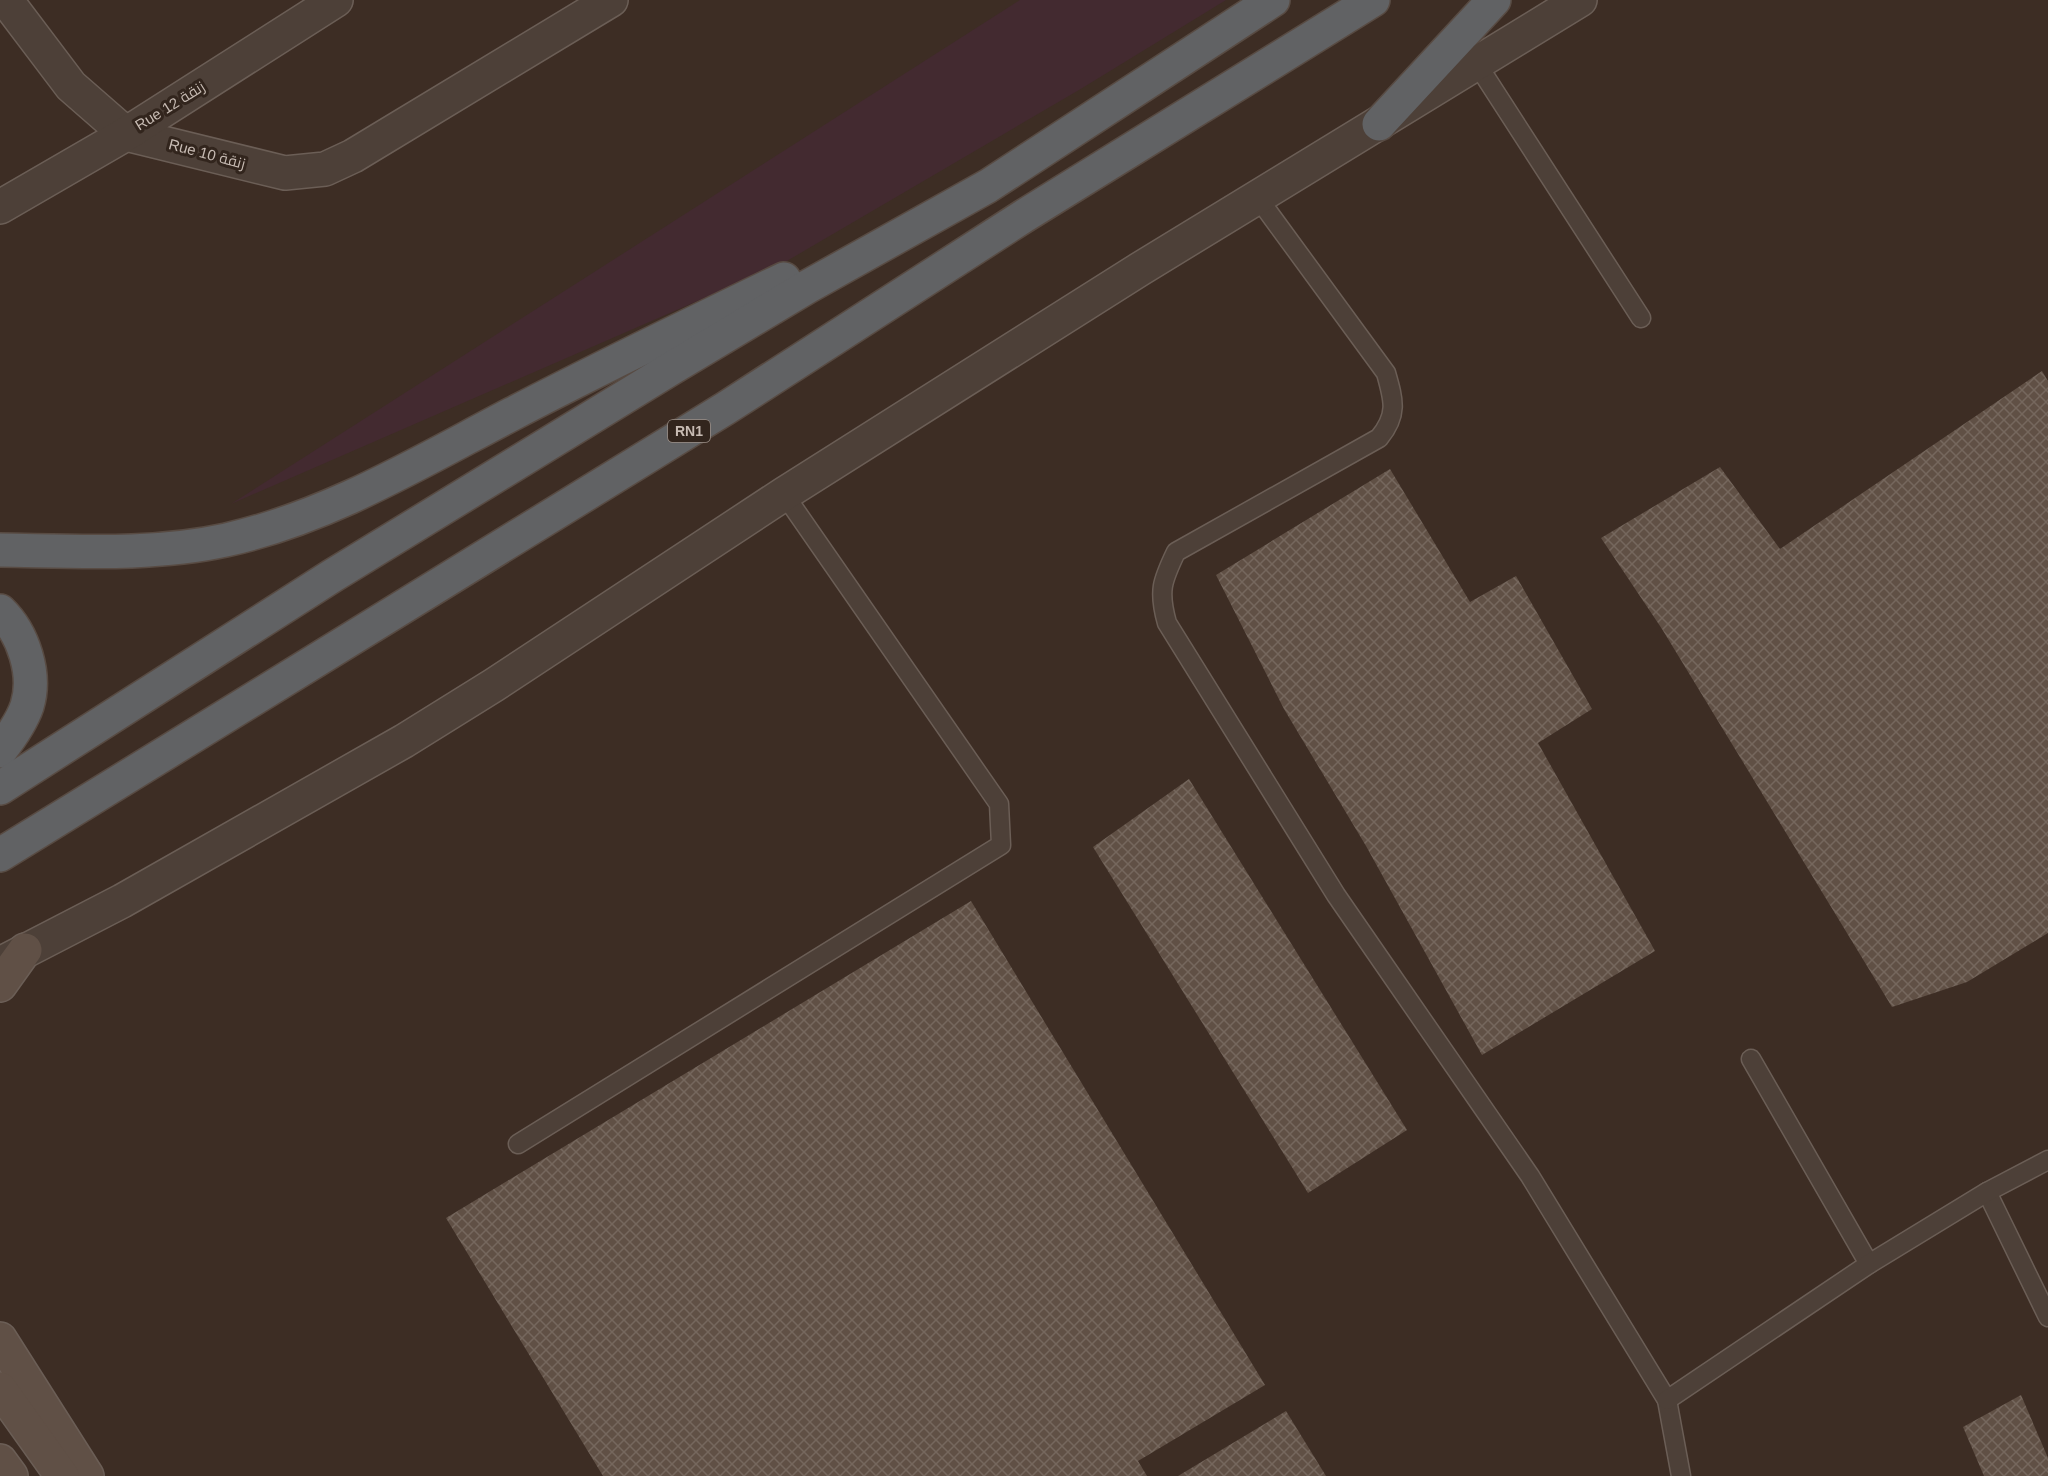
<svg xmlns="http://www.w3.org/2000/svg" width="2048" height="1476" font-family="Arial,Cairo,sans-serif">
<defs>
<pattern id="building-cross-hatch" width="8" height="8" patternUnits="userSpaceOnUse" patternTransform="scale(1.5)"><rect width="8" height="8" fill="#605045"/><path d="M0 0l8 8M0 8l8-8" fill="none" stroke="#75675d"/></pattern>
</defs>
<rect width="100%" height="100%" fill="#3d2d24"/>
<polygon fill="#432a30" points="1020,0 1226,0 1079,90 780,265 231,504"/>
<g fill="url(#building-cross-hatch)">
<polygon points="2042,371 2048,381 2048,933 1967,982 1892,1007 1662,629 1601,538 1720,467 1780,549"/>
<polygon points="1390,469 1470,602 1516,576 1592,709 1538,743 1655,951 1482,1055 1366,846 1284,709 1216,575"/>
<polygon points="1189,779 1407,1130 1308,1193 1093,847"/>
<polygon points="971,901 1265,1385 1138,1461 1147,1476 603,1476 446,1218"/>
<polygon points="2021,1395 2048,1458 2048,1476 1984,1476 1963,1427"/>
<polygon points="1286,1411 1326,1476 1178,1476"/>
</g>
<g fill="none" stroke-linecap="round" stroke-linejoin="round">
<defs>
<g id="service">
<polyline points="1477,64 1641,318"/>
<path d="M1258,198L1386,373C1394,401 1398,415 1379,438L1176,552C1162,581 1158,591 1167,623L1336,895L1530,1176L1667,1400L1681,1476"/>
<polyline points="1751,1059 1869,1264"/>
<polyline points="518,1144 1001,845 999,804 784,494"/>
<polyline points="1987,1192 2048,1317"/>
<polyline points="1667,1400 1869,1264 1987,1192 2048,1160"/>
</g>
<g id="minor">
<polyline points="6,0 71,86 126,134 285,173 325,169 353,156 611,0"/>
<polyline points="0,207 126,134 336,0"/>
<polyline points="0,964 122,901 404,741 494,685 784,494 1140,269 1580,0"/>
</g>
<g id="secondary">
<polyline points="0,985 25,950"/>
<polyline points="0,1339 87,1476"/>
<polyline points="0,1389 62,1476"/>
<polyline points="0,1461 11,1476"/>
</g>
<g id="trunk">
<polyline points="1379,124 1494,0"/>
<path d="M0,550C75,551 153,556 226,540C329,517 420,462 512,414C602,367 693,323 784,279"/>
<path d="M0,611C23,633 37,674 27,706C22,721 10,738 0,751"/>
<polyline points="0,788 332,576 672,368 807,287 988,186 1273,0"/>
<polyline points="0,855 726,408 1024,216 1373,0"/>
</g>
</defs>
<use href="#service" stroke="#6b5e56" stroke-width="21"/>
<use href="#minor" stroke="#6b5e56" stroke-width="36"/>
<use href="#secondary" stroke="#6b5e56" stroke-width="36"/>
<use href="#trunk" stroke="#584b43" stroke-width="36"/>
<use href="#service" stroke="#4d4038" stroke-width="18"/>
<use href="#minor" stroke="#4d4038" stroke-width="33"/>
<use href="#secondary" stroke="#605046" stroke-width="33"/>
<use href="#trunk" stroke="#616264" stroke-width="33"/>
</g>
<g text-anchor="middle" stroke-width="6" stroke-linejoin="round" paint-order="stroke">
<rect fill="#32251d" stroke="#9b8f87" stroke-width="1.5" x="668" y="420" width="42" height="22" rx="4.5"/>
<g font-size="14" font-weight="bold" fill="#c8bcb4">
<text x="689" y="436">RN1</text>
</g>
<g font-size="15" fill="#c8bcb4" stroke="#32251d">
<text transform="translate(170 106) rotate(-32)" y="5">Rue 12 زنقة</text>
<text transform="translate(207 154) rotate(15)" y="5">Rue 10 زنقة</text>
</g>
</g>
</svg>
